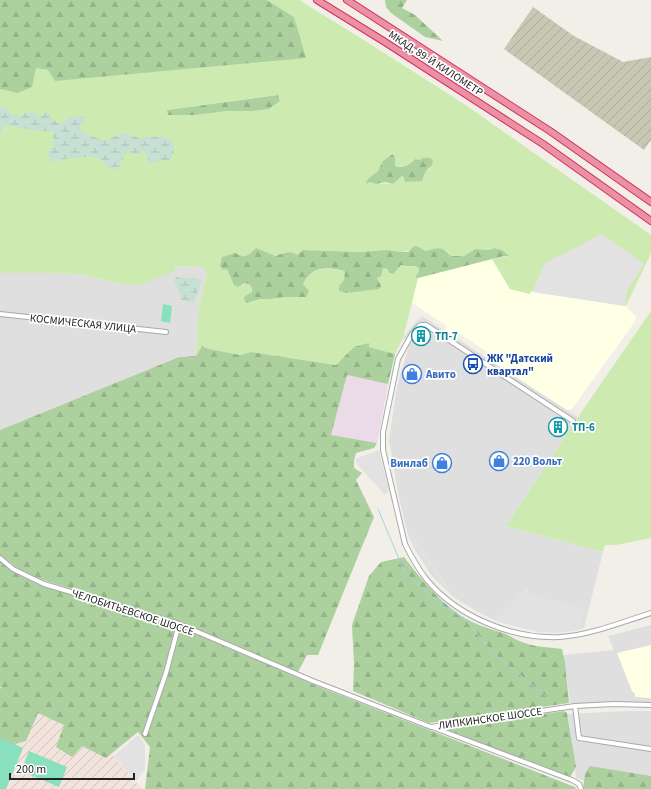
<svg xmlns="http://www.w3.org/2000/svg" width="651" height="789" font-family="'Source Sans 3',sans-serif">
<defs>
<pattern id="military-furrows" width="10" height="10" patternUnits="userSpaceOnUse"><rect width="10" height="10" fill="#f3e3dd"/><path d="M-1 1l2-2M0 10L10 0M9 11l2-2" fill="none" stroke="#d0c2bd"/></pattern>
<pattern id="construction-furrows" width="10" height="10" patternUnits="userSpaceOnUse"><rect width="10" height="10" fill="#c7c7b4"/><path d="M-1 1l2-2M0 10L10 0M9 11l2-2" fill="none" stroke="#abab9a"/></pattern>
<pattern id="forest-firs" width="22" height="20" patternUnits="userSpaceOnUse"><rect width="22" height="20" fill="#add19e"/><path d="M5 1l3.5 6h-7zM16 11l3.5 6h-7z" fill="#95b388"/></pattern>
<pattern id="wetland-marsh" width="20" height="14" patternUnits="userSpaceOnUse"><rect width="20" height="14" fill="#c6e0d4"/><path d="M1 5h8M5 5V1M11 12h8M15 12V8" fill="none" stroke="#aac0b6"/></pattern>
</defs>
<rect width="100%" height="100%" fill="#f2efe9"/>
<g fill="#e0dfdf">
<polygon points="175,266 202,267 207,274 198,311 196,356 179,357 0,430 0,273 44,273 79,274 123,284"/>
<polygon points="422,316 578,417 506,526 603,552 584,628 579,630 585,609 530,595 527,589 496,621 478,612 455,598 443,587 432,576 415,550 408,535 399,498 389,440 397,386 409,346 403,338 413,325"/>
<polygon points="651,625 651,704 570,703 564,655 614,650 608,636"/>
<polygon points="625,711 651,711 651,789 610,789 576,778 568,714"/>
</g>
<polygon fill="#ebdbe8" points="347,375 388,384 377,443 331,435"/>
<g fill="#ffffe5">
<polygon points="492,259 510,289 530,294 531,291 626,306 636,317 634,323 572,409 567,410 488,359 490,354 457,332 455,336 445,329 447,326 412,303 418,278"/>
<polygon points="651,645 651,698 635,697 635,694 632,691 617,653"/>
</g>
<polygon fill="url(#military-furrows)" points="0,683 110,752 142,789 0,789"/>
<polygon fill="url(#construction-furrows)" points="533,7 574,36 623,62 651,57 651,140 644,150 504,49"/>
<g fill="#cdebb0" fill-rule="evenodd">
<path d="M267,0H299L367,42L464,104L651,235V253L626,306L531,291L530,294L510,289L492,259L508,256L490,250L475,249L464,256H451L446,250L426,251L419,247L403,252L386,250L360,252L303,250L297,255L285,252L276,256L256,248L246,257H222L220,266L227,269L242,286L245,283C256,286 251,295 247,303L260,299H270L287,297H306L303,284C314,265 327,268 345,271L344,280L377,278L382,268H398L401,265C407,268 412,265 418,267L419,271L415,276L418,278L403,338L395,354L369,347V344L354,347L337,365L251,352L240,355L209,349L202,346L196,356L198,311L207,274L202,267L175,266V271L141,285L123,284L79,274L44,273H0V89L18,93L36,68L48,70L294,17ZM277,95L280,100L269,109L253,111H227L195,115L167,110ZM395,157V166C404,168 409,165 415,159L420,160L430,169L426,171L424,178H404L402,176L393,184C385,182 374,186 368,180L378,171L384,161Z"/>
<polygon points="651,311 651,538 616,545 605,545 603,552 506,526 578,417"/>
</g>
<g fill="url(#forest-firs)">
<polygon points="0,0 267,0 294,17 306,58 55,81 48,70 36,68 32,87 18,93 0,89"/>
<polygon points="385,0 407,0 402,8 415,15 443,41 425,37 391,13 386,7"/>
<polygon points="278,95 280,101 269,109 253,111 227,111 195,115 168,115 167,110"/>
<path d="M393,154L395,157V166C403,169 409,165 415,159L420,160C424,157 427,157 432,159L433,161L432,165L426,171L422,181L405,182L404,178L402,176L393,184L385,182L376,184L370,182L366,184L367,180L378,171L383,161Z"/>
<path d="M414,246L419,247L426,251C439,247 442,246 451,256H464L475,249L490,250L494,248L502,250L509,256H504L418,278L415,277L419,271L418,267C413,265 407,267 401,265L393,274L389,272L387,269L383,268L381,276L377,278L381,286L379,289L346,293L339,291V286L344,280L345,271C327,267 313,265 303,284L309,291L306,297H287L270,299H260L247,303L244,300L245,296L252,292C252,286 250,284 245,283L238,287L234,285L227,269L223,270L220,266L222,257L235,253C246,259 247,256 256,248L276,256C283,253 290,250 297,255L303,250L360,252L386,250L403,252H408Z"/>
<polygon points="369,343 369,347 395,354 388,384 347,375 331,435 377,443 374,448 356,453 354,460 354,468 362,473 356,480 374,517 318,655 307,655 298,672 179,622 43,580 18,569 0,555 0,430 179,357 196,356 202,346 209,349 240,355 251,352 336,365 354,347"/>
<path d="M404,557C423,581 443,607 472,622C483,627 495,630 506,634C510,636 513,638 517,640C531,647 547,647 562,649L565,662L569,703L429,723L353,691L354,664L352,625L369,576L381,562Z"/>
<polygon points="0,561 21,576 37,584 181,627 317,686 575,787 576,789 145,789 150,747 138,732 106,758 82,746 72,757 56,747 64,725 38,713 26,741 0,748 0,690 1,687 0,686"/>
<polygon points="564,711 567,713 576,767 569,779 450,732 448,728"/>
<polygon points="590,766 651,776 651,789 583,789 585,773"/>
</g>
<g fill="url(#wetland-marsh)">
<path d="M4,106L14,115L21,117L26,112L36,114L40,117L47,112L49,113L53,120L61,124C69,117 74,113 84,118V122L80,127L82,133L106,141L119,134L123,133L139,138L146,137H165L170,140L173,143L174,153L170,160L149,163L144,150L138,155L128,152L125,154L119,168L115,170L107,167L100,159L93,156L64,159L51,163L48,153L54,144L53,132C44,130 36,131 27,129C19,128 12,126 4,125L0,134V107Z"/>
<path d="M176,277L202,279L194,303L181,300C181,297 180,295 180,293C177,286 172,285 176,277Z"/>
</g>
<g fill="#88e0be">
<polygon points="163,304 172,306 170,323 161,321"/>
<polygon points="0,738 23,748 6,789 0,789"/>
<polygon points="29,751 67,767 59,787 21,771"/>
</g>
<g fill="#e2e2e2">
<polygon points="602,234 644,264 628,289 626,296 626,306 532,292 545,263"/>
<polygon points="379,450 389,490 385,495 357,464 355,459"/>
<polygon points="412,535 451,589 448,591 409,537"/>
<polygon points="527,589 530,595 585,609 579,630 558,633 538,632 496,621"/>
<polygon points="138,735 145,745 145,769 136,781 114,756"/>
</g>
<g fill="none" stroke-linecap="round" stroke-linejoin="round">
<polyline stroke="#aad3df" stroke-width="1" points="378,509 405,573 441,605 464,618 489,648 504,662 548,698"/>
<defs>
<g id="minor">
<polyline points="0,314 166,332"/>
<path d="M573,421L426,325H422L419,326L412,334L398,359L383,432V450L405,544C411,556 418,569 427,580C458,617 512,639 560,637C591,635 622,622 651,613"/>
<polyline points="0,558 13,569 44,584 179,624 313,681 431,727 575,706 614,704 651,705"/>
<polyline points="575,706 579,738 651,749"/>
<polyline points="432,727 572,780 579,784 581,789"/>
<polyline points="145,734 166,673 179,624"/>
</g>
<g id="highway">
<polyline points="317,0 385,42 543,144 651,221"/>
<polyline points="347,0 550,131 651,202"/>
</g>
</defs>
<use href="#minor" stroke="#a9a9a9" stroke-width="6"/>
<use href="#highway" stroke="#dc2a67" stroke-width="8"/>
<use href="#minor" stroke="#fff" stroke-width="4"/>
<use href="#highway" stroke="#e892a2" stroke-width="6"/>
</g>
<defs>
<symbol id="building-ring" viewBox="-11 -11 22 22"><circle r="9.5" fill="#fff" stroke="#0f9aa8" stroke-width="1.5"/><path d="M-4-6H4V6H1V3H-1V6H-4ZM-2.5-4.3h1.7v1.8h-1.7ZM.8-4.3h1.7v1.8H.8ZM-2.5-1h1.7V.8h-1.7ZM.8-1h1.7V.8H.8Z" fill="#0f9aa8"/></symbol>
<symbol id="bus-ring" viewBox="-11 -11 22 22"><circle r="9.5" fill="#fff" stroke="#1a4fb4" stroke-width="1.5"/><path d="M-5-6H5V4H4V6H2V4H-2V6H-4V4H-5ZM-3.5-4V0h7V-4ZM-3.5 1.2v1.5H-2V1.2ZM2 1.2v1.5H3.5V1.2Z" fill="#1a4fb4"/></symbol>
<symbol id="shop-ring" viewBox="-11 -11 22 22"><circle r="9.5" fill="#fff" stroke="#3f7fe0" stroke-width="1.5"/><path d="M-5-2.5h2.3a2.7 3.5 0 0 1 5.4 0H5L5.5 6h-11ZM-1.5-2.5h3a1.5 2.3 0 0 0-3 0Z" fill="#3f7fe0"/></symbol>
</defs>
<g fill-rule="evenodd">
<use href="#building-ring" x="410" y="325" width="22" height="22"/>
<use href="#bus-ring" x="462" y="353" width="22" height="22"/>
<use href="#shop-ring" x="401" y="363" width="22" height="22"/>
<use href="#building-ring" x="547" y="416" width="22" height="22"/>
<use href="#shop-ring" x="488" y="450" width="22" height="22"/>
<use href="#shop-ring" x="431" y="452" width="22" height="22"/>
</g>
<g text-anchor="middle" stroke-width="3.5" stroke-linejoin="round" paint-order="stroke">
<g font-size="11" fill="#222" stroke="#fff">
<text transform="translate(436 63) rotate(33)" y="4">МКАД, 89-Й КИЛОМЕТР</text>
<text transform="translate(83 323) rotate(6)" y="4">КОСМИЧЕСКАЯ УЛИЦА</text>
<text transform="translate(133 612) rotate(18)" y="4">ЧЕЛОБИТЬЕВСКОЕ ШОССЕ</text>
<text transform="translate(490 718) rotate(-8)" y="4">ЛИПКИНСКОЕ ШОССЕ</text>
</g>
<g font-size="11" font-weight="bold" fill="#0d838f" stroke="#fff" text-anchor="start">
<text x="435" y="340">ТП-7</text>
<text x="572" y="431">ТП-6</text>
</g>
<g font-size="11" font-weight="bold" fill="#164399" stroke="#fff" text-anchor="start">
<text x="487" y="362">ЖК "Датский<tspan x="487" dy="13">квартал"</tspan></text>
</g>
<g font-size="11" font-weight="bold" fill="#366cbe" stroke="#fff" text-anchor="start">
<text x="426" y="378">Авито</text>
<text x="513" y="465">220 Вольт</text>
<text x="428" y="467" text-anchor="end">Винлаб</text>
</g>
</g>
<path d="M10 773v6h124v-6" fill="none" stroke="#222222" stroke-width="2"/>
<text x="16" y="773" font-size="12" fill="#222222" stroke="#ffffff" stroke-width="3" paint-order="stroke">200 m</text>
</svg>
